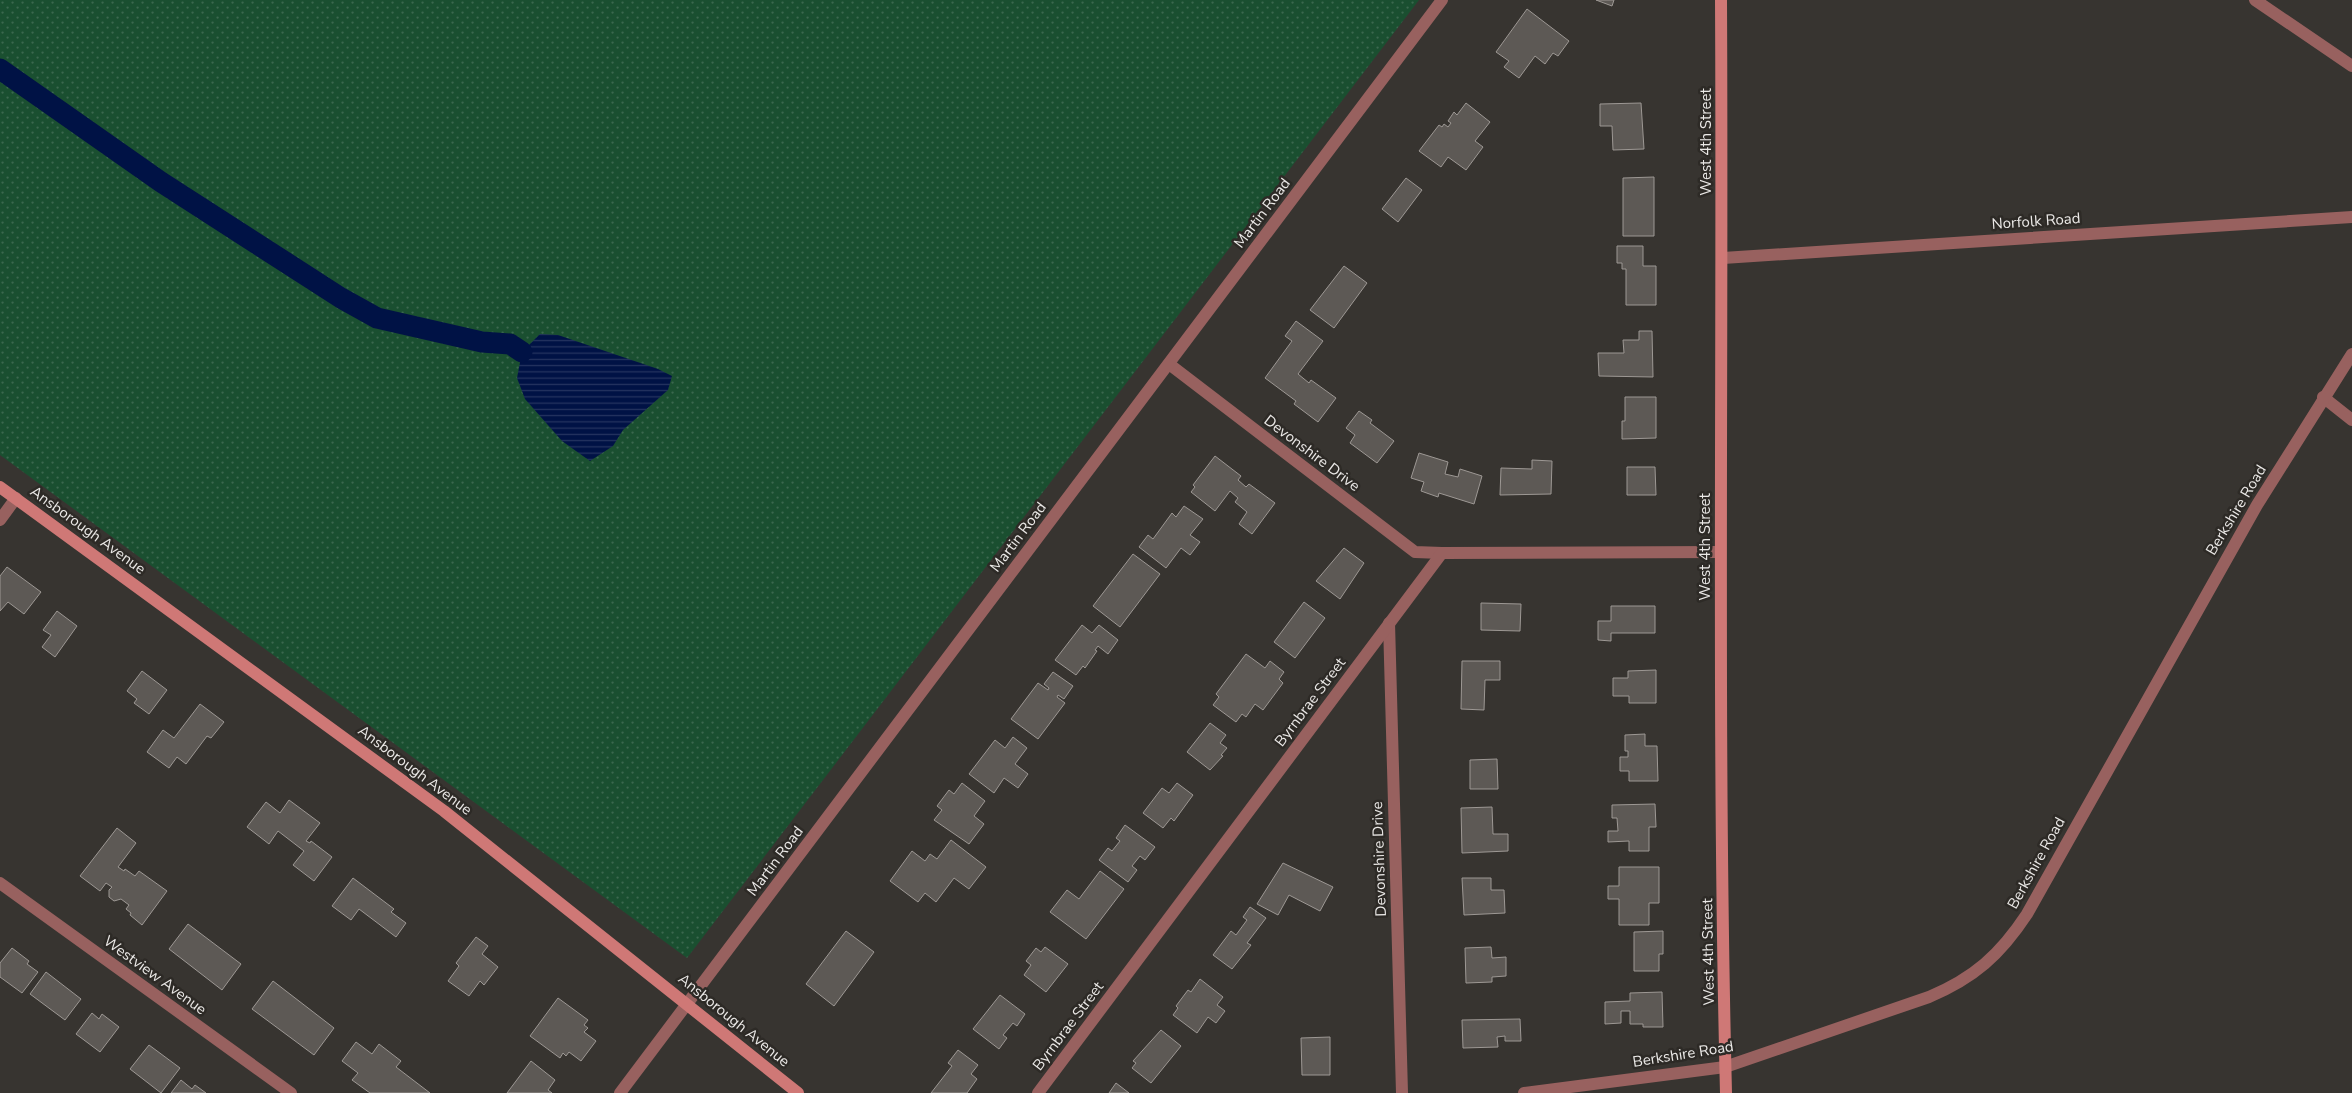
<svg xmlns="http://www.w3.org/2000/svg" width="2352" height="1093" font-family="'Nunito Sans',sans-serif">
<defs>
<pattern id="grass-dots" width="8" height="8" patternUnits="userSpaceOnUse" patternTransform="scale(1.25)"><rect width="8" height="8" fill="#1a4f30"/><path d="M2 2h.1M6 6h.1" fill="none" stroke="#3b684e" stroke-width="1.8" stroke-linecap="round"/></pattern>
<pattern id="water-rules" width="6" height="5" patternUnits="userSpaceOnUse" patternTransform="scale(1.25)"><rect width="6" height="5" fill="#001245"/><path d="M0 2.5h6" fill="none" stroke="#253460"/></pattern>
</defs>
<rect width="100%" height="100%" fill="#373430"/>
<polygon fill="url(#grass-dots)" points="0,0 1419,0 687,958 0,455"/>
<polygon fill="url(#water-rules)" points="540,334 558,335 658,369 672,376 668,390 623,430 613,446 590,461 562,441 525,399 517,378 522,352"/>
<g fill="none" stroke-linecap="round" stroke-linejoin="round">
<polyline stroke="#001245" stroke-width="21" points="0,69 161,182 341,298 377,318 482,342 510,344 522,352"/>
</g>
<g fill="#5d5955" stroke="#9d9894">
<polygon points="1596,0 1614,0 1612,6"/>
<polygon points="1527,9 1569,41 1558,56 1553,53 1545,64 1535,56 1519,78 1504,67 1509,61 1496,52"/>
<polygon points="1466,103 1490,122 1475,141 1483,147 1466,170 1448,157 1441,167 1419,151 1439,125 1442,127 1444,124 1448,127 1451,123 1448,121 1454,112 1457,115"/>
<polygon points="1641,103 1644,149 1613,150 1612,126 1600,126 1600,104"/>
<polygon points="1654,177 1654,236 1623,236 1623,178"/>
<polygon points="1406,178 1422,190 1398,222 1382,209"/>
<polygon points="1617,246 1643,246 1643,266 1656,266 1656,305 1626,305 1626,269 1622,269 1622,263 1617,263"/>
<polygon points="1344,266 1367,283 1334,328 1310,310"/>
<polygon points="1296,321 1323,341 1298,374 1309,383 1311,380 1336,398 1318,422 1294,404 1296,401 1265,378 1292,341 1285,336"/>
<polygon points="1639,331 1652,331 1653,377 1599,376 1598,353 1624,353 1623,340 1639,340"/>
<polygon points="1625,397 1656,397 1656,438 1622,439 1622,421 1625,421"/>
<polygon points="1359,411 1372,420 1370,423 1394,441 1377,463 1350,443 1355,435 1346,428"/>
<polygon points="1419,453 1448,462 1445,474 1458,477 1460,469 1482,476 1474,504 1439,493 1438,497 1421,491 1424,482 1411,478"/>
<polygon points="1215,456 1241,476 1238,480 1246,487 1249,484 1275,503 1252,534 1239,524 1247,512 1235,502 1238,498 1230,491 1215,511 1191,492 1195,487 1193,485"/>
<polygon points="1532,460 1552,461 1551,494 1500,495 1501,468 1532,469"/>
<polygon points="1627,467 1655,467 1656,495 1627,495"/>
<polygon points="1184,506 1203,519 1190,535 1200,542 1190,555 1181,548 1166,568 1139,547 1148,535 1153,539 1172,513 1176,517"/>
<polygon points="1344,548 1364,563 1340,599 1316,581"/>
<polygon points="1133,554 1160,574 1120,627 1093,606"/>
<polygon points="7,567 41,592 24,614 8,602 0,611 0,576"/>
<polygon points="1304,602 1325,618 1295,658 1274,642"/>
<polygon points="1481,603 1521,604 1520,631 1481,630"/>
<polygon points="1611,606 1655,606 1655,633 1611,633 1611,641 1598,640 1598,621 1611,621"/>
<polygon points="57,611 77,626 55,657 42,647 51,635 43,630"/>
<polygon points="1082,625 1092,633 1099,625 1118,640 1108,654 1098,646 1095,650 1097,651 1085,668 1083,666 1076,675 1055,660"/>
<polygon points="1246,654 1265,668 1270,661 1284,672 1279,679 1283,683 1263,710 1255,704 1246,717 1242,714 1236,722 1213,705 1219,697 1216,694"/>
<polygon points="1462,661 1500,661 1500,680 1485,680 1484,710 1461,709"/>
<polygon points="1656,670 1656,703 1629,703 1629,696 1613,696 1613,678 1628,678 1628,671"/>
<polygon points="142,671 167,690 149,714 134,703 137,699 127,691"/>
<polygon points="1053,672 1073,686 1064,699 1058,695 1057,697 1065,703 1038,739 1011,719 1038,683 1048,690 1049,688 1044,684"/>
<polygon points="200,704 224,722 211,738 207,736 186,764 177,757 169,768 147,752 163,730 174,738"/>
<polygon points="1210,723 1226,735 1220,743 1227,748 1221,755 1223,756 1210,770 1187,752"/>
<polygon points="1645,734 1645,746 1657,746 1658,781 1629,781 1629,771 1620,771 1620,757 1628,757 1628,751 1625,751 1625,735"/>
<polygon points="1013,737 1027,748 1015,764 1028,774 1018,788 1004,778 994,793 969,774 995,740 1005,748"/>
<polygon points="1497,759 1498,789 1470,789 1470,760"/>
<polygon points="962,783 985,801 974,816 984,824 969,844 934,820 942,810 937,806 949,790 954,794"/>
<polygon points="1177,783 1193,795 1174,821 1171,818 1163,828 1143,813 1162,788 1169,793"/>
<polygon points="289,800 320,823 306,841 310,843 311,841 332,857 314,881 293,865 304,851 278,831 269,844 247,827 266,802 280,813"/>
<polygon points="1655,804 1656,827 1649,827 1649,851 1629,851 1629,841 1608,842 1608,831 1618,831 1617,818 1612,818 1612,805"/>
<polygon points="1492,807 1493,834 1508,834 1508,851 1462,853 1461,808"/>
<polygon points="1125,825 1155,847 1145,860 1140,856 1132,866 1137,870 1128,882 1099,860 1108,848 1112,851 1120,841 1116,838"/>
<polygon points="117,828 136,843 118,867 124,871 125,869 135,876 139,871 167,891 142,925 130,915 131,913 126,909 129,905 121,899 114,901 109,897 109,890 112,887 106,883 100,891 80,876"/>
<polygon points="951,840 986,867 969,889 954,878 936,902 925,893 918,902 890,881 912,851 925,861 930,854 937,859"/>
<polygon points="1283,863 1333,887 1320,911 1289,895 1278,915 1257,904"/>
<polygon points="1619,867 1659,867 1659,903 1649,903 1649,925 1619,925 1619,899 1608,899 1608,886 1619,886"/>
<polygon points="1100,871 1124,889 1086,939 1050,912 1067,890 1079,899"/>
<polygon points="353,878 394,909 391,912 406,923 396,937 359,909 351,920 332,906"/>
<polygon points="1462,878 1491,878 1491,890 1504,890 1505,913 1464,915"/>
<polygon points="1250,907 1266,918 1247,943 1251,945 1232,969 1213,955 1231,931 1236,935 1247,920 1243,917"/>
<polygon points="188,924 241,964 222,990 169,949"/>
<polygon points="846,931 874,952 834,1006 806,984"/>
<polygon points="1663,931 1663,954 1659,954 1659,971 1634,971 1634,932"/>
<polygon points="476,937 488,946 482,954 498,967 484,985 480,981 469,996 448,981 459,966 456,963"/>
<polygon points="1045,947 1068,964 1046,992 1024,975 1031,965 1026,961 1036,948 1041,952"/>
<polygon points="1491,947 1492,958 1506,957 1506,976 1492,977 1492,982 1466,983 1465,948"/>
<polygon points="12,948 29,961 27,964 38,972 22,993 0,977 0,963"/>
<polygon points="46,972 81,999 65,1020 30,994"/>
<polygon points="1200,979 1223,997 1217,1005 1225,1011 1216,1023 1208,1017 1197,1033 1173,1015 1178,1008 1176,1006 1188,990 1191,992"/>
<polygon points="273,981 334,1028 314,1055 252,1009"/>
<polygon points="1662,992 1663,1027 1643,1027 1643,1024 1630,1024 1630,1011 1621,1011 1621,1023 1605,1024 1605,1002 1630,1001 1630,993"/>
<polygon points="1000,995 1025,1014 1017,1026 1013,1023 1003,1035 1007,1038 999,1049 973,1029"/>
<polygon points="558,998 588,1020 584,1025 588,1028 584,1032 596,1041 581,1061 569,1052 566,1056 563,1053 560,1058 530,1036"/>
<polygon points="92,1013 99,1019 102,1014 119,1027 100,1052 76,1034"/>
<polygon points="1520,1019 1521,1041 1505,1041 1505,1036 1497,1037 1498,1047 1463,1048 1462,1020"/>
<polygon points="1161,1030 1181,1046 1151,1083 1132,1068 1136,1063 1133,1061"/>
<polygon points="1330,1037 1330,1075 1302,1075 1301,1038"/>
<polygon points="356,1042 372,1054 379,1044 401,1061 396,1067 430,1093 370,1093 352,1080 358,1073 342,1061"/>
<polygon points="149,1045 180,1068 161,1093 130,1069"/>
<polygon points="958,1050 978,1065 971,1074 977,1079 967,1093 931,1093 952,1066 948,1063"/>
<polygon points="531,1061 555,1080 548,1090 552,1093 507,1093"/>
<polygon points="181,1080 192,1089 195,1085 206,1093 171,1093"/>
<polygon points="1116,1083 1129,1093 1109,1093"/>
</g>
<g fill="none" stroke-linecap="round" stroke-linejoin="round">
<g stroke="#98615f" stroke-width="12">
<polyline points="2255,0 2352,66"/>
<polyline points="1723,258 2352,217"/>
<polyline points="1169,364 1415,552 1442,553"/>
<polyline points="2323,397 2352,420"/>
<polyline points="0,520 16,498"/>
<polyline points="1389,623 1402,1093"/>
<polyline points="0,883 291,1093"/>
<polyline points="620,1093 1442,0"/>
<polyline points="1038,1093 1442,553 1720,552"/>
<path d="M1524,1093L1725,1067L1929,997C1974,978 2000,955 2027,914L2257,505L2352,354"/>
</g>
<g stroke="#cf7876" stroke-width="12">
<path d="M1721,0C1723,364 1717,729 1726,1093"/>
<polyline points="0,487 444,811 798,1093"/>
</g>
</g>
<g text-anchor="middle" stroke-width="5" stroke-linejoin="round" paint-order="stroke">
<g font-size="15" fill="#ebe9e7" stroke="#2d2a26">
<text transform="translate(1706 142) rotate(-90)" y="5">West 4th Street</text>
<text transform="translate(1262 213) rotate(-53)" y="5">Martin Road</text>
<text transform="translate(2036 221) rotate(-4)" y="5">Norfolk Road</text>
<text transform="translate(1312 453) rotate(37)" y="5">Devonshire Drive</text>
<text transform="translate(2236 510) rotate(-59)" y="5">Berkshire Road</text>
<text transform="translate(88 530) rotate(36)" y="5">Ansborough Avenue</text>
<text transform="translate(1018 537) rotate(-53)" y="5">Martin Road</text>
<text transform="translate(1705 547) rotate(-90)" y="5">West 4th Street</text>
<text transform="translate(1310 702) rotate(-53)" y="5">Byrnbrae Street</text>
<text transform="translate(415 770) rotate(37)" y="5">Ansborough Avenue</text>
<text transform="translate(1379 859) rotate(-92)" y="5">Devonshire Drive</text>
<text transform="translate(775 861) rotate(-53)" y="5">Martin Road</text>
<text transform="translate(2036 863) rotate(-61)" y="5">Berkshire Road</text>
<text transform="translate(1708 952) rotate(-91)" y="5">West 4th Street</text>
<text transform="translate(155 975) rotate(36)" y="5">Westview Avenue</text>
<text transform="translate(734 1020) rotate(39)" y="5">Ansborough Avenue</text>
<text transform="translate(1068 1026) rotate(-53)" y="5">Byrnbrae Street</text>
<text transform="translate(1683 1054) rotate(-9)" y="5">Berkshire Road</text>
</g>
</g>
</svg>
